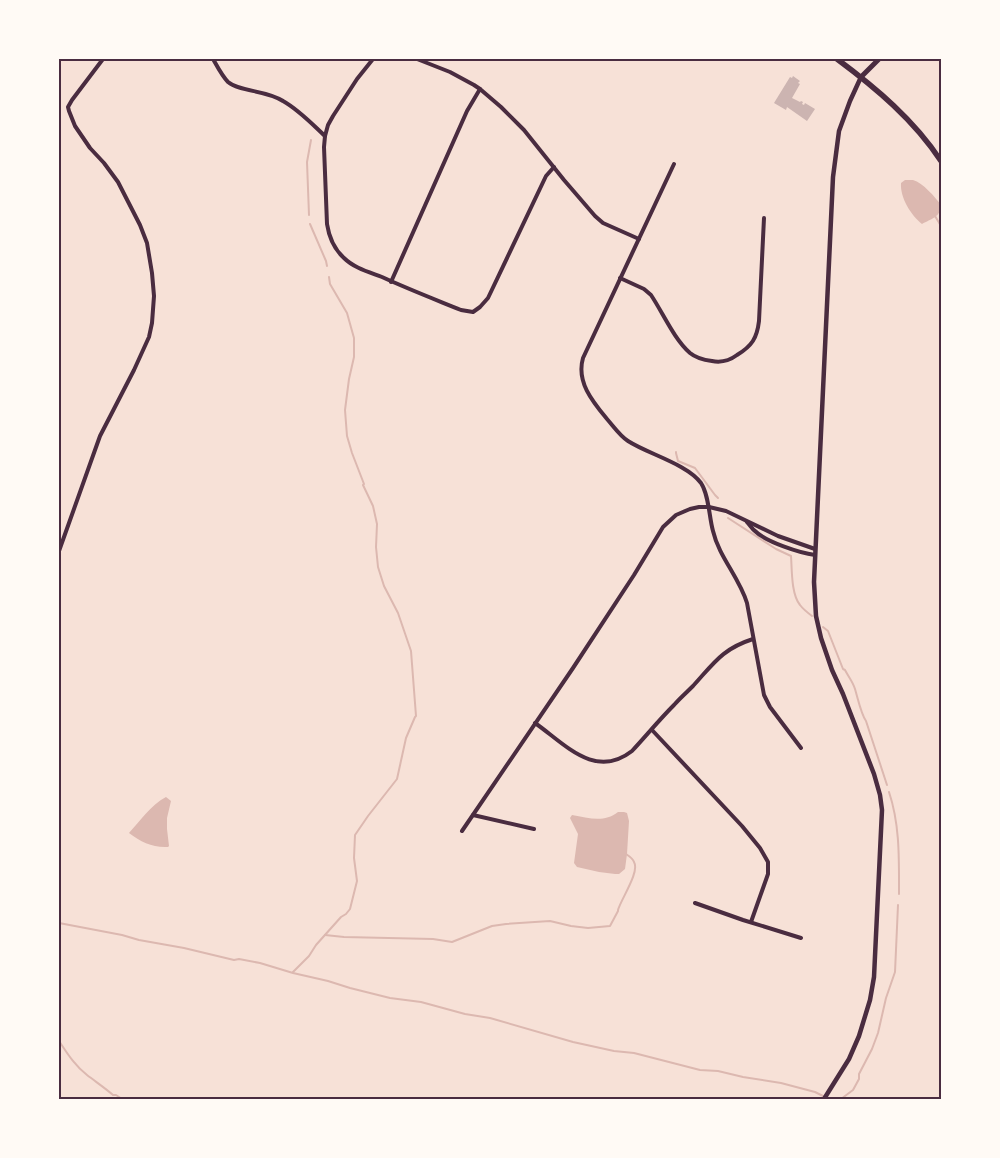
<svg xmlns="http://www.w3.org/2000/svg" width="1000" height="1158" font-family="'Public Sans',sans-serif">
<rect width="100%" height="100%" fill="#f7e1d7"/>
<g fill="#dcb8b0">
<path d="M905,180C907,180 910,180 913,180C923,183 935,197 941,205C941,217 931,219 922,224C911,215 900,198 901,183Z"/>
<path d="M166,797L171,801L167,818V829L169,846L168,847C153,848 141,842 129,833C140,821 151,805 166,797Z"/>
<path d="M618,812H624L627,813L629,821L627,854L625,869L619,874H615L599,872L577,867L574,863L578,834L570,818L572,815C589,818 604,823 618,812Z"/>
</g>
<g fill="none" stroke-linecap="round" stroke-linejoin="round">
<g stroke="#dcb8b0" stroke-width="2">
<polyline points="309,215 307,162 311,140"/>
<polyline points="935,216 941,226"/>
<polyline points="310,224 326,261 327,266"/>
<polyline points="676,452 676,453 678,461 695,468 715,495 718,498"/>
<path d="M728,518L776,549L791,556C792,569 791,594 800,605C803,609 808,613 812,616"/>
<path d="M823,627L828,631L843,669L845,670C848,676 853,682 855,689C858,699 861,714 866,721L887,785"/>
<path d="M889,792C900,825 899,859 899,894"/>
<polyline points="59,923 122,935 139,940 184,948 234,960 239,959 260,963 293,973 328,981 350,988 390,998 421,1002 465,1014 490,1018 573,1042 614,1051 634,1053 700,1070 718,1071 743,1077 781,1083 815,1092 829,1099"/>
<path d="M325,935L344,937L433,939L452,942L492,926L506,924L550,921L571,926L588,928L610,926L618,911V910C621,899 640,872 634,862C633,859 629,856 626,854"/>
<polyline points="293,972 309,956 316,945 341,917 346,914 350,909 357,881 354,858 355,835 368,816 397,779 406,738 415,717 416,716 411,651 398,613 384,586 378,567 376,547 377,524 373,506 363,485 364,484 352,453 347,436 345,410 349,379 354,357 354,338 347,313 330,284 329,277"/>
<path d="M59,1041C67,1053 75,1066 87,1075C96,1082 105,1088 113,1095H116L122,1099"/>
<polyline points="841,1099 853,1090 859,1079 859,1074 872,1049 878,1033 886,998 895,972 898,905"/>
</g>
</g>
<polygon fill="#ccb4b1" points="793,76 800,81 798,83 800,84 792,98 800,102 801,101 803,102 802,104 804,105 805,103 815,109 807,121 787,107 786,110 774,103 790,77 792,78"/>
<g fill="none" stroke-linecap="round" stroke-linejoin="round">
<g stroke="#4a2c40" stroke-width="4">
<path d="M213,59C217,66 222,76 228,82C240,92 267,90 283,101C299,110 312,124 325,136"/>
<path d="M373,59L357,79L333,116L328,125L325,136L324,147L327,224C329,237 334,249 344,258C354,268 369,272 382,277C408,289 434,299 461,310L473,312L480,307L488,298L546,176L554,167"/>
<polyline points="417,59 450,72 474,85 480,89 501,107 524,130 564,180 595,216 603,223 639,239"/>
<path d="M674,164L583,358C576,382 593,402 607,419C614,427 620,436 628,441C648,454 687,464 701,483C709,495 709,517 713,531C719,557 739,577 747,603L764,695L770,707L801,748"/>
<path d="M620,278L644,289L651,295C663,313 674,339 690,353C696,358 704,360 712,361C722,363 729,361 737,355C752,346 757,338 759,321L764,218"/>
<polyline points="391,282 467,111 480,89"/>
<path d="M747,522C750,525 752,529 755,531C766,542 800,553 815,555"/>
<polyline points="59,551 100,436 134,370 149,337 152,323 154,296 152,273 147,243 140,225 118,182 104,163 90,148 75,126 69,111 68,107 72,100 103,59"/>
<path d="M535,723C565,744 595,780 632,751C646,736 659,720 674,705C680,698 687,692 693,686C714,663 722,649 753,639"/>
<polyline points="652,730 742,826 760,848 768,862 768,874 751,922"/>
<polyline points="473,815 534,829"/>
<polyline points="462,831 573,668 634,575 663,527 676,515 690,509 699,507 709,507 726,511 778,536 815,549"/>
<polyline points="695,903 743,920 801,938"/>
</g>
<polyline stroke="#4a2c40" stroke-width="4.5" points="824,1099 849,1059 859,1036 870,1000 874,977 882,810 880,795 874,774 843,694 832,670 821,638 816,616 814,582 833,177 839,131 850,101 861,77"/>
<polyline stroke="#4a2c40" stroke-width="5" points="861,77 879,59"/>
<path stroke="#4a2c40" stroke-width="5.5" d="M837,59C876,88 914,120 941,161"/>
</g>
<rect width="1000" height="1158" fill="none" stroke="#fffaf5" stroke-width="120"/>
<rect x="60" y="60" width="880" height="1038" fill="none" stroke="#4a2c40" stroke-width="2"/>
</svg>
